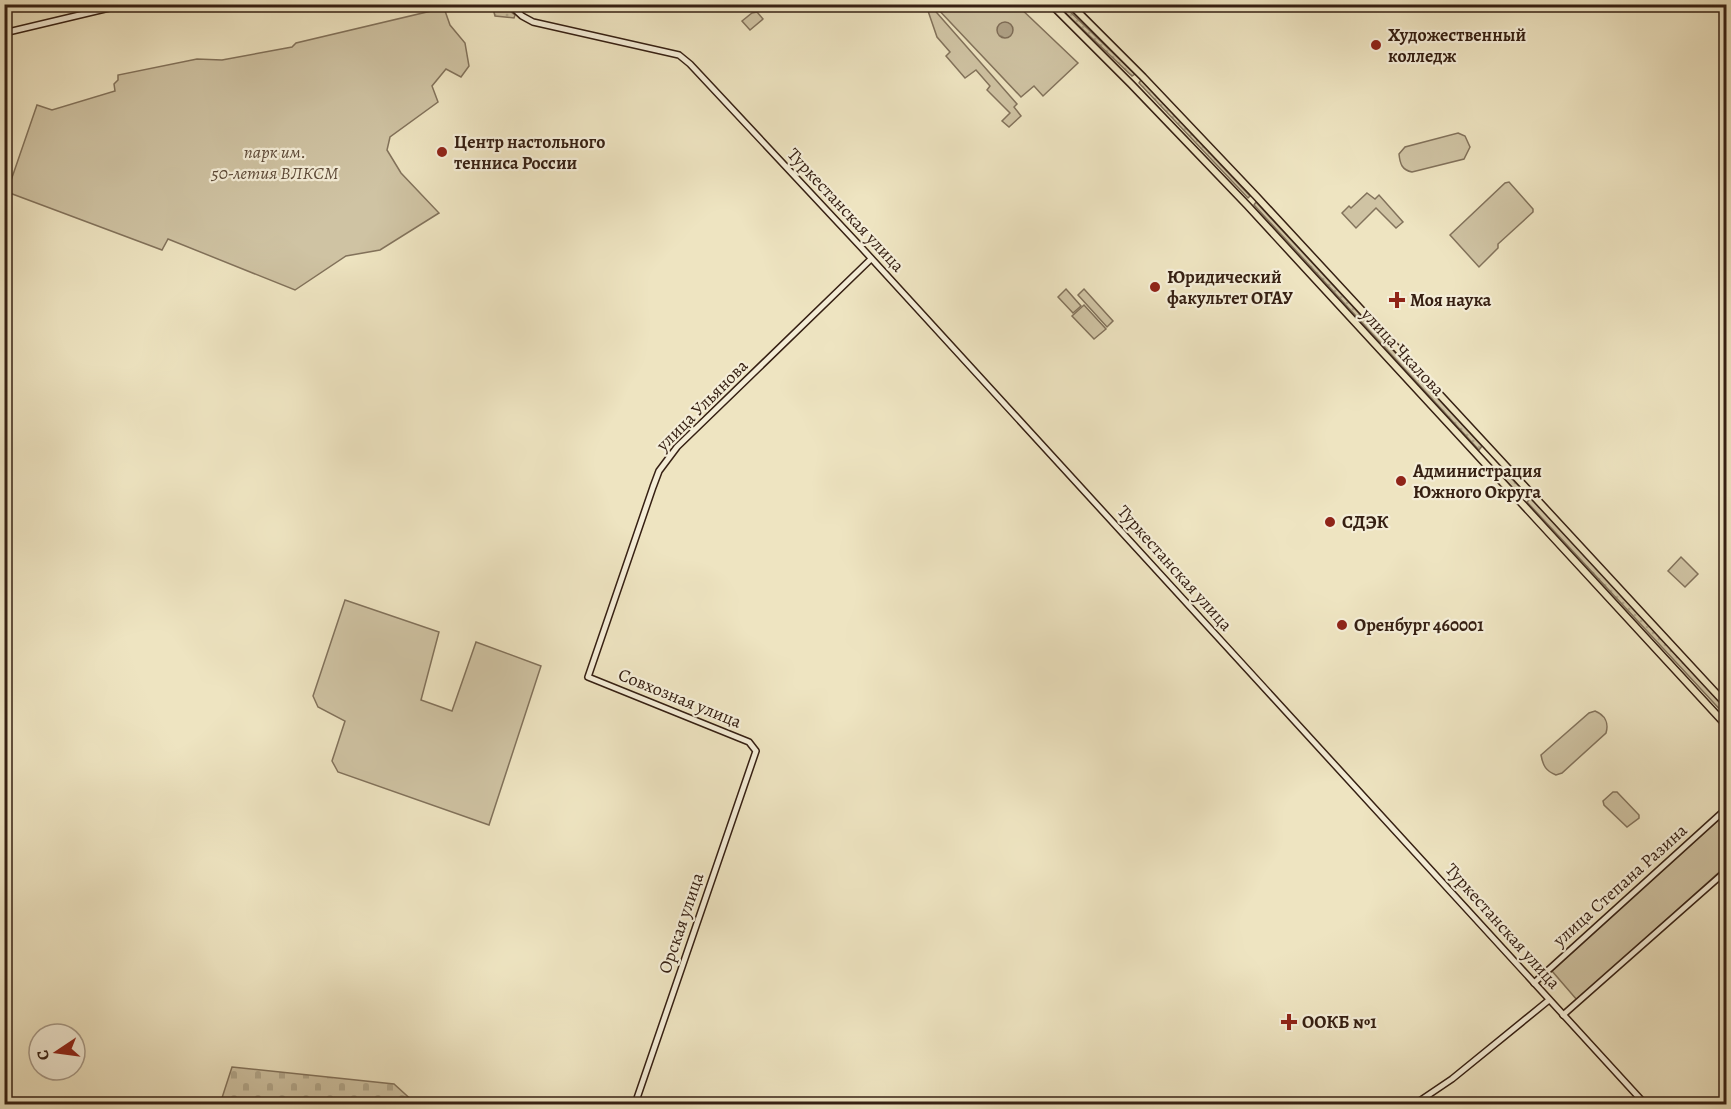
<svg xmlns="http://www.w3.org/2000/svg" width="1731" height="1109" font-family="Alegreya,serif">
<defs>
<pattern id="grass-dots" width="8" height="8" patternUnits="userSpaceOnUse" patternTransform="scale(1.5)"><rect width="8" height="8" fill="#cfc3a3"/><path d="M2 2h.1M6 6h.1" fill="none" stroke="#b2a78b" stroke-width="1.8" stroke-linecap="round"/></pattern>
<pattern id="cemetery-stones" width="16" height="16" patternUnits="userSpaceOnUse" patternTransform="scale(1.5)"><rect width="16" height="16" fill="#cfc3a3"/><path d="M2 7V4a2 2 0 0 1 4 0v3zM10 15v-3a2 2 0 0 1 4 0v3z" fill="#b2a78b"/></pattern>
<pattern id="water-ripples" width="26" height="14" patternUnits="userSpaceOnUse" patternTransform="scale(1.5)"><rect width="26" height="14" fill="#afa186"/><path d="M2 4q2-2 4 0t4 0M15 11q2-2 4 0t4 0" fill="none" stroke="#8f836c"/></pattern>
</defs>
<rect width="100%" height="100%" fill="#eee4c1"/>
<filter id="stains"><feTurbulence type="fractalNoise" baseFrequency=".00333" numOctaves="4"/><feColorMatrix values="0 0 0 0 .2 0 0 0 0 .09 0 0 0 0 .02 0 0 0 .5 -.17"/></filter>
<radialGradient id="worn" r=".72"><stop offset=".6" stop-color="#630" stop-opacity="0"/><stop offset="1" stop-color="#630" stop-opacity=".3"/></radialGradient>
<g fill="url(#grass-dots)" stroke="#82725b" stroke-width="1.5">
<polygon points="492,5 502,5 515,15 514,18 495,16"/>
<polygon points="1057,5 1063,5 1135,74 1132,76"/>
<polygon points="1141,80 1250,196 1248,198 1139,83"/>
<polygon points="1256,202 1482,446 1479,450 1254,205"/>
<polygon points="1504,471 1526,493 1524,496 1522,497 1504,479 1502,472"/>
<polygon points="1531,498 1726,709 1726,716 1527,502"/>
</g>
<polygon fill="url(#cemetery-stones)" stroke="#82725b" stroke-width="1.5" points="232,1067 394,1084 416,1104 220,1104"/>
<g fill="#cfc3a3" stroke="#82725b" stroke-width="1.5">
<polygon points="930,5 1017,104 1014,107 1021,116 1009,127 1002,121 1010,113 987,90 990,86 976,70 965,78 946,56 950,52 937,37 927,8"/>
<polygon points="934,5 1017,5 1078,63 1043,96 1034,86 1021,97"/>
<polygon points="444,8 450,25 465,43 469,66 461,77 446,69 432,86 438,102 390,137 387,150 401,173 439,213 380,250 346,256 295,290 168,239 162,250 7,192 37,105 52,110 115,91 114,84 118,80 118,75 197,59 222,60 292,47 296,43"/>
<polygon points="757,12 763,19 750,30 742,21 752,13"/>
<path d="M1458,133L1465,136L1470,147L1464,159L1412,172C1402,170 1400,164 1399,154L1405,147Z"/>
<polygon points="1509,182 1533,209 1533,212 1498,244 1498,248 1479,267 1450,235 1505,183"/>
<polygon points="1367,193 1375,199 1379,195 1403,222 1396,228 1376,208 1356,228 1342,213 1349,206 1351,208"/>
<polygon points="1066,289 1081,306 1073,313 1058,297"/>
<polygon points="1084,289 1113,321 1107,327 1078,295"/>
<polygon points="1084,305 1106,329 1094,339 1072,316"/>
<polygon points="1681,557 1698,574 1685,587 1668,571"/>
<polygon points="345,600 439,632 421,700 452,711 476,642 541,666 489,825 338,772 332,761 345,721 318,707 313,696"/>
<path d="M1595,711C1605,715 1609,723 1606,733L1562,773L1556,775C1546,771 1543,766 1541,755L1589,713Z"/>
<polygon points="1613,792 1617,792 1639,815 1639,818 1627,827 1604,805 1603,801"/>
<polygon points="1726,813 1726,866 1577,1000 1552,971"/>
</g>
<circle fill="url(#water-ripples)" stroke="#7f6d58" stroke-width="1.5" cx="1005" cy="30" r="8"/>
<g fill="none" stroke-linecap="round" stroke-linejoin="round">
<defs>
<g id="secondary">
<polyline points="509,4 522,16 533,22 679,55 690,64 860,246 1645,1104"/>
<polyline points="4,33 126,4"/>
<polyline points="1534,983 1726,809"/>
<polyline points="1563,1015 1726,871"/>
<polyline points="635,1104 756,751 749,742 588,677 653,487 659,471 677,447 871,259"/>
<polyline points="1415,1104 1452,1079 1549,1000"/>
</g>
<g id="primary">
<polyline points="1051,4 1131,84 1247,205 1726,725"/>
<polyline points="1070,4 1143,77 1256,196 1726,704"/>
</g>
</defs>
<use href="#secondary" stroke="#362013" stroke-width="8"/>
<use href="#primary" stroke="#362013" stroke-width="9"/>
<use href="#secondary" stroke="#f4edd7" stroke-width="5"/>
<use href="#primary" stroke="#eee4c1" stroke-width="6"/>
</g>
<g fill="#8f2418" stroke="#f4edd7" stroke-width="2">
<circle cx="1376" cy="45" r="6"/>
<circle cx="442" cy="152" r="6"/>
<circle cx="1155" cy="287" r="6"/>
<path d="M1394 291h6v6h6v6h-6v6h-6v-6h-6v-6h6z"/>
<circle cx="1401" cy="481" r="6"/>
<circle cx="1330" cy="522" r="6"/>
<circle cx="1342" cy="625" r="6"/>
<path d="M1286 1013h6v6h6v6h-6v6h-6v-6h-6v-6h6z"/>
</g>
<g text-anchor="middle" stroke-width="4.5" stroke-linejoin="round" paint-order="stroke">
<g font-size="18" font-weight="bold" fill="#362013" stroke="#f4edd7" text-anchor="start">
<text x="1388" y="41">Художественный<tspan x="1388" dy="21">колледж</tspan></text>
<text x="454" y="148">Центр настольного<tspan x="454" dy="21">тенниса России</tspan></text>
<text x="1167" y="283">Юридический<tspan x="1167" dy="21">факультет ОГАУ</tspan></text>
<text x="1410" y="306">Моя наука</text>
<text x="1413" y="477">Администрация<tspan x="1413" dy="21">Южного Округа</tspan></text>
<text x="1342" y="528">СДЭК</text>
<text x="1354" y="631">Оренбург 460001</text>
<text x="1302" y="1028">ООКБ №1</text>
</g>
<g font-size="18" font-style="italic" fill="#5c4937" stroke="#f4edd7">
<text x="275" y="158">парк им.<tspan x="275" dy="21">50-летия ВЛКСМ</tspan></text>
</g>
<g font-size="18" fill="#362013" stroke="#f4edd7">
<text transform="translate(846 210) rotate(47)" y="6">Туркестанская улица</text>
<text transform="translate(1403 352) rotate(47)" y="6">улица Чкалова</text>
<text transform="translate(702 405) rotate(-45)" y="6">улица Ульянова</text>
<text transform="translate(1175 568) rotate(48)" y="6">Туркестанская улица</text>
<text transform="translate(680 698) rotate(22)" y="6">Совхозная улица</text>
<text transform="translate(1620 885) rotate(-42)" y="6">улица Степана Разина</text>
<text transform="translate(681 923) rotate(-71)" y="6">Орская улица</text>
<text transform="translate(1503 926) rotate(48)" y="6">Туркестанская улица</text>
</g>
</g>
<rect width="1731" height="1109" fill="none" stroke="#eee4c1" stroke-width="24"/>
<rect x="6" y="6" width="1719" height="1097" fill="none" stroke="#362013" stroke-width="3"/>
<rect x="12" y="12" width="1707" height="1085" fill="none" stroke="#362013" stroke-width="1.5"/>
<g transform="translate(57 1052) rotate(257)"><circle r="28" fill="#f4edd7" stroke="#a89b89" stroke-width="1.5"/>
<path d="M0-4.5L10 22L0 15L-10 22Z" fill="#8f2418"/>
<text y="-9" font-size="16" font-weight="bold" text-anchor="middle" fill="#362013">С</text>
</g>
<rect width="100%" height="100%" filter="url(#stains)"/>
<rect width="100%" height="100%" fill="url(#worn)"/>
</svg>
